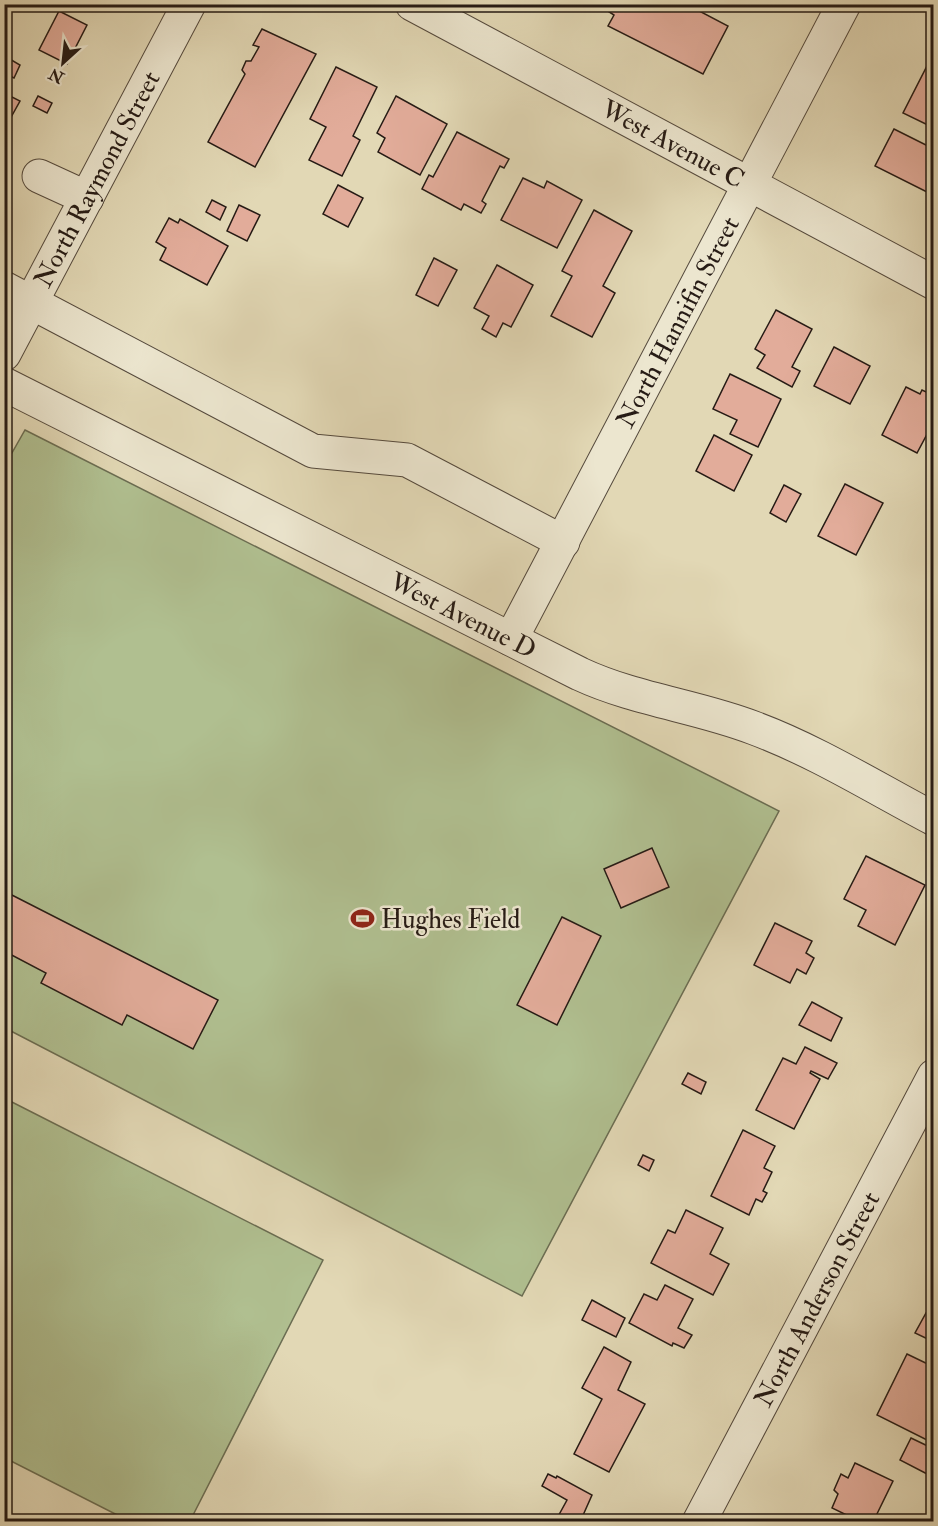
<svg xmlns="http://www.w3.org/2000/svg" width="938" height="1526" font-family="'IM FELL Double Pica',serif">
<rect width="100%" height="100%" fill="#e2d8b5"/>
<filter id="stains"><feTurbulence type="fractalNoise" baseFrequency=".00333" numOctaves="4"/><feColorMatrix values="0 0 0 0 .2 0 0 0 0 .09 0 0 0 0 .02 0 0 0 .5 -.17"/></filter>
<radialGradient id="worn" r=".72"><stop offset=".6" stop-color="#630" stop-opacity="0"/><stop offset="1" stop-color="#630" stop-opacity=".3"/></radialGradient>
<g fill="#b0bf90" stroke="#6b6d52" stroke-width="1.5">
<polygon points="25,430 779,811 522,1296 5,1028 4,467"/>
<polygon points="4,1098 323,1260 190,1521 129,1521 5,1458"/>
</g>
<g fill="#e2ac9a" stroke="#261b15" stroke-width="1.5">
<polygon points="597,4 686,4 728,26 703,74 608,26 614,15"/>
<polygon points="59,11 87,25 67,64 39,50"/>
<polygon points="262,29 316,54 255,167 208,142 245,74 242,70 246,61 251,61 259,47 253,45"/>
<polygon points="8,58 20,65 14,78 4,73"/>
<polygon points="928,64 934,66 934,128 903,113"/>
<polygon points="336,67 377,87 353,136 360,140 342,176 309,160 326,127 310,119"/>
<polygon points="4,93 20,101 10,119 4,116"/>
<polygon points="38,96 52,103 47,113 33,106"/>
<polygon points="396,96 447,124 420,175 378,152 385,138 377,133"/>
<polygon points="894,129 934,149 934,186 929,193 875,166"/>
<polygon points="457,132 509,159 504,168 500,166 482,201 486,204 481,213 464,204 461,210 422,189 429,175 433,177"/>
<polygon points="523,178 544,188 547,181 582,200 557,248 501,220"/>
<polygon points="338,185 363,198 348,227 323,214"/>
<polygon points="212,200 226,207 220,220 206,212"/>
<polygon points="239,205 260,215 247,241 227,231"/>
<polygon points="594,210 632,231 603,286 615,293 592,337 551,316 572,276 562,271"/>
<polygon points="169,218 178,223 180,219 228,246 207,285 160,260 166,248 156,242"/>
<polygon points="434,258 457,270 438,306 416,295"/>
<polygon points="497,265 533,285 511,327 503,323 496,337 482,329 489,316 474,308"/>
<polygon points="776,310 812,329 792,367 800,371 792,387 757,368 765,355 755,349"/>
<polygon points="834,347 870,366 850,404 814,386"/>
<polygon points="730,374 781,399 758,447 730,434 737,420 713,409"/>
<polygon points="906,387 920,394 922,390 933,395 931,399 934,401 934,421 917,453 882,435"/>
<polygon points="714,435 752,455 734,491 696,471"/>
<polygon points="845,484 883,503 856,555 818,536"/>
<polygon points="784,485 801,494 786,522 770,513"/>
<polygon points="652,848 669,887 621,908 604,869"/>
<polygon points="866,856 925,885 895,945 858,926 866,910 844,899"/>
<polygon points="4,891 218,1000 193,1049 127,1015 122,1025 41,983 46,973 4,951"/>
<polygon points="562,917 601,936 557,1025 517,1005"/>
<polygon points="775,923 812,941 806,953 814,958 806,974 797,969 790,983 754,965"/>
<polygon points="812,1002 842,1018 831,1041 799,1025"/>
<polygon points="805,1047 837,1063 828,1079 811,1071 810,1073 820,1079 794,1129 756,1110 783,1058 796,1064"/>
<polygon points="688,1073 706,1082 701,1094 682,1084"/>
<polygon points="743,1130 775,1146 764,1168 772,1172 763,1191 767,1193 762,1202 756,1199 749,1215 711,1196"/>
<polygon points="643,1155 654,1160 649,1171 638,1165"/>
<polygon points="686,1210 723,1228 710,1254 729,1264 713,1295 651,1263 668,1230 675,1233"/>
<polygon points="665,1285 693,1299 678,1328 692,1335 684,1348 673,1343 672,1346 629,1323 644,1294 657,1300"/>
<polygon points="592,1300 625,1318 616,1337 582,1320"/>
<polygon points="926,1313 934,1317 934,1342 915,1333"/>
<polygon points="604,1347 631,1362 618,1390 645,1404 609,1472 574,1454 602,1399 582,1388"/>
<polygon points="907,1354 934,1367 933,1443 877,1415"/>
<polygon points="911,1438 934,1449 931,1476 900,1460"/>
<polygon points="855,1463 893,1481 873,1522 861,1522 832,1508 838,1494 834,1490 841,1474 848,1478"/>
<polygon points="548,1474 556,1478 557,1476 592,1495 580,1522 555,1522 567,1500 542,1486"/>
</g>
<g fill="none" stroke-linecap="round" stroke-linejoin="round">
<defs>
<g id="minor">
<path id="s1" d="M412,4L934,283"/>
<polyline points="39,176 87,198"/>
<polyline points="4,288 313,451 407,460 563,542"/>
<path id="s2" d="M4,354L189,4"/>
<path id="s3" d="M4,384L580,674C636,700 697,706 754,728C816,751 875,788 934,819"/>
<path id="s4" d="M511,639L844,4"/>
<path id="s5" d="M699,1522L934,1076"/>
</g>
</defs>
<use href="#minor" stroke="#554a3d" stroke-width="35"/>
<use href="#minor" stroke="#ece6cf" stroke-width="33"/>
</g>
<defs>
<symbol id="stadium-bare" viewBox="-9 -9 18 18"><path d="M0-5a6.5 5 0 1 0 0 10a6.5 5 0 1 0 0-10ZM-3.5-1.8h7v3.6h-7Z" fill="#8f2418" stroke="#ece6cf" stroke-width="2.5" paint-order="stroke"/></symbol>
</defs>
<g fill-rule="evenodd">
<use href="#stadium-bare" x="346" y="902" width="33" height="33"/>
</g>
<g text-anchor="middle" stroke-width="5" stroke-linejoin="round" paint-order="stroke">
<g font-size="26" fill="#261b15" stroke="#ece6cf">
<text dy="9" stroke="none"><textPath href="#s1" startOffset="296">West Avenue C</textPath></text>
<text dy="9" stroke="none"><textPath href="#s2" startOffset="198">North Raymond Street</textPath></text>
<text dy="9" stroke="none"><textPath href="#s4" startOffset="358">North Hannifin Street</textPath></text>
<text dy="9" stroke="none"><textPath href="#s3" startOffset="514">West Avenue D</textPath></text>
<text dy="9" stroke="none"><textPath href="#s5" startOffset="252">North Anderson Street</textPath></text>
</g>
<g font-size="26" fill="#261b15" stroke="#ece6cf" text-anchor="start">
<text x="381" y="928">Hughes Field</text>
</g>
</g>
<rect width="938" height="1526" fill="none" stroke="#e2d8b5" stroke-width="24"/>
<rect x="6" y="6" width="926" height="1514" fill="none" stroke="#261b15" stroke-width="3"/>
<rect x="12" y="12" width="914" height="1502" fill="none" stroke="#261b15" stroke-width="1.5"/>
<g transform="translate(63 63) rotate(207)" stroke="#ece6cf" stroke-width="4.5" paint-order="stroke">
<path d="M0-4.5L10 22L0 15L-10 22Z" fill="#261b15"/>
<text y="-9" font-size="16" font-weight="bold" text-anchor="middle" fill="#261b15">N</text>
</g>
<rect width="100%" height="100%" filter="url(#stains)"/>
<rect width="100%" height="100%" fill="url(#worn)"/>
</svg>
